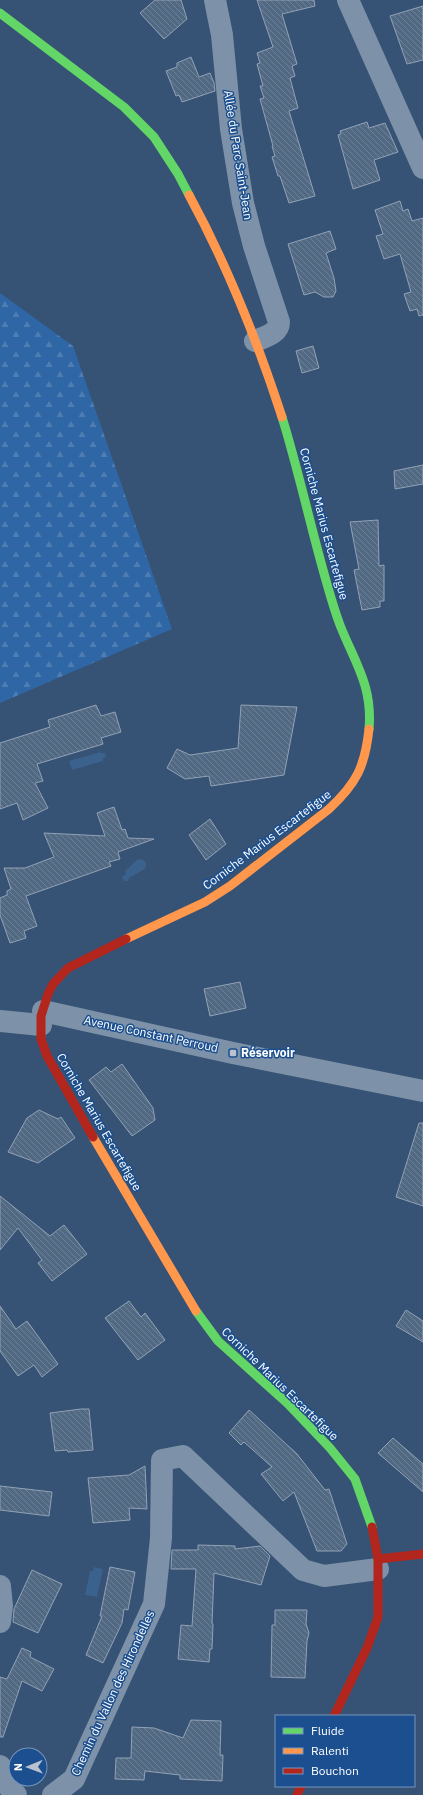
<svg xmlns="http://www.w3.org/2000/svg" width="423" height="1795" font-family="'IBM Plex Sans',sans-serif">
<defs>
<pattern id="forest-firs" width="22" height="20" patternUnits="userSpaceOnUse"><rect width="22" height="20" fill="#2f66a5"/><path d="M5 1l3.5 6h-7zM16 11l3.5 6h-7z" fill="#4e7db2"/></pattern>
<pattern id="building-back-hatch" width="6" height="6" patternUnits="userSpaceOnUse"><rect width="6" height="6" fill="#526984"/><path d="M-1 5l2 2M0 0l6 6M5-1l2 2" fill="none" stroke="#6c8096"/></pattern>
</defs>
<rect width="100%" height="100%" fill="#365274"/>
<polygon fill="url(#forest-firs)" points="0,293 73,346 172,629 0,703"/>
<g fill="#3b618d">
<polygon points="100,752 101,753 105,753 106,757 103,758 103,761 72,770 69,761"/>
<polygon points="138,859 144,860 146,864 145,869 129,878 128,881 124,881 122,877 126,874 125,871"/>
<polygon points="94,1567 103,1569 97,1597 85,1595 90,1571 93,1571"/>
</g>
<g fill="url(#building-back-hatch)" stroke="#92a2b6">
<polygon points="155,0 181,0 187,19 164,39 140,13"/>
<polygon points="257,0 314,0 315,6 282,14 297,64 292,66 295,76 290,78 298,108 289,111 315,196 289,203 280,176 278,176 272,157 275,156 272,146 273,146 260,99 264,98 260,86 263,86 257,64 260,63 257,53 273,47"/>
<polygon points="423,6 423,60 407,64 390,16"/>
<polygon points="191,57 199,77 210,73 214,83 215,91 182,102 179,95 176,96 166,71 177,67 177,63"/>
<polygon points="367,122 369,128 385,123 398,152 374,160 380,180 353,189 338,135 341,134 340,131"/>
<polygon points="400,201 403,211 408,209 412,221 423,218 423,315 419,316 417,309 410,311 404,294 411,292 400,254 384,259 376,236 383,234 375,210"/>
<polygon points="330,231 336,249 326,253 334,278 336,291 333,297 324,297 315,292 304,295 288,244"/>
<polygon points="313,346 319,368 302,373 296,351"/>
<polygon points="423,465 423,484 395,489 394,471"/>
<polygon points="378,520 379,566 384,565 384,601 380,601 380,607 362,610 354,570 359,569 350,522"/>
<polygon points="96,705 101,716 115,712 121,732 101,738 103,744 37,764 43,781 35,783 48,808 23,820 17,803 0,809 0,743 50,727 48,720"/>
<polygon points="241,705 297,707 284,775 211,786 209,776 185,779 167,768 177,749 190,755 238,748"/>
<polygon points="114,807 122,830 125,829 128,838 154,839 118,852 120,859 109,862 111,866 26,896 37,926 24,931 26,938 10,943 0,915 0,898 7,895 7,891 11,889 4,868 25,868 54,857 44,833 105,836 97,813"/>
<polygon points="210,819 226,844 206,860 189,835"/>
<polygon points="240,982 246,1008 210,1016 204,989"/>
<polygon points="122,1064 153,1108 155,1120 132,1136 89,1080 106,1067 111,1072"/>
<polygon points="39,1110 58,1119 61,1117 75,1138 38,1163 8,1152 27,1118"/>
<polygon points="419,1123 423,1123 423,1206 396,1197"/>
<polygon points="0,1196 50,1236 64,1225 87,1254 52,1281 38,1263 42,1260 18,1228 0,1250"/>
<polygon points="129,1301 141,1317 145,1313 165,1340 138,1360 105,1318"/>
<polygon points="0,1306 16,1329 27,1321 58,1364 42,1377 34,1365 18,1376 0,1351"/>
<polygon points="406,1310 423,1321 423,1342 396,1326"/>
<polygon points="81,1409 89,1409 93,1450 68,1452 67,1450 55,1451 50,1413"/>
<polygon points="249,1410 297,1454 325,1490 329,1489 347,1544 341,1551 317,1551 294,1492 283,1501 261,1474 272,1467 244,1442 241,1445 229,1433"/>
<polygon points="393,1438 423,1464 423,1492 378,1453"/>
<polygon points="145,1466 147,1509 129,1508 130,1520 93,1523 88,1478 129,1475"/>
<polygon points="0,1486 52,1492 49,1516 0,1510"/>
<polygon points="198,1545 235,1546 235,1549 260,1546 270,1556 261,1585 214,1573 212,1624 213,1624 212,1649 210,1649 209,1662 178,1659 181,1625 192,1626 196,1569 171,1569 172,1550 198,1550"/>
<polygon points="110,1567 135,1572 128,1610 124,1609 122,1623 103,1663 86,1655 102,1616 100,1616"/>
<polygon points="32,1570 62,1584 38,1633 13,1622 14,1609"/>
<polygon points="275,1610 307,1610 306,1624 309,1633 307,1641 305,1678 271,1677 272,1625 275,1625"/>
<polygon points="22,1648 31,1652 30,1657 54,1669 42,1691 22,1681 3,1737 0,1737 0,1677 7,1679"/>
<polygon points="191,1720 221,1721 220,1755 223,1755 222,1781 180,1779 180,1775 145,1771 144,1780 115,1779 116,1758 131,1758 132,1727 154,1728 183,1738"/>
</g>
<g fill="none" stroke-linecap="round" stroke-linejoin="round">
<g stroke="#7d92a8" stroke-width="22">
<path d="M215,0L222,35L231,129L243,203L254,246L279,322C279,334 264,337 255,341"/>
<polyline points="348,0 423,168"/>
<polyline points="43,1011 233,1053 423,1091"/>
<polyline points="0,1021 41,1025"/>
<polyline points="0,1586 2,1606 0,1622"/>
<polyline points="0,1766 4,1781 16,1795"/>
<polyline points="53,1795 74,1779 154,1604 161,1538 162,1460 183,1456 303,1570 324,1576 378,1569"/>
</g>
<g stroke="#63d668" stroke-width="9">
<polyline points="0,13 124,107 154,137 178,174 189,195"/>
<path d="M282,417C299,472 311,529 327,584C331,598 335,612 340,625C354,661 373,686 369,729"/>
<polyline points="196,1311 218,1341 287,1403 330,1448 355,1479 372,1527"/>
</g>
<g stroke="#ff974d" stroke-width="9">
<path d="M189,195C227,265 257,340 282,417"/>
<path d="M126,939L205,902L230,886L329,809C357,783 365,766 369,729"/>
<polyline points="93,1137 196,1311"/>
</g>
<g stroke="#b3261e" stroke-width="9">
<polyline points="93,1137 47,1056 41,1039 41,1016 48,994 53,984 68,968 126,939"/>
<polyline points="378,1559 423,1554"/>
<polyline points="334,1716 367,1648 378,1617 378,1559 372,1527"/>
<polyline points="297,1795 301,1786"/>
</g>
</g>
<rect fill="#b9c2ce" stroke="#1b4f8f" stroke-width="1.5" x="229" y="1049" width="8" height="8" rx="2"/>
<g text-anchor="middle" stroke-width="3" stroke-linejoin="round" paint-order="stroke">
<g font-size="12" fill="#fff" stroke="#1b4f8f">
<text transform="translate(238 155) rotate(81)" y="4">Allée du Parc Saint-Jean</text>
<text transform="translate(324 524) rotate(75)" y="4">Corniche Marius Escartefigue</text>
<text transform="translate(267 840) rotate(-37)" y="4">Corniche Marius Escartefigue</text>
<text transform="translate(151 1034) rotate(12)" y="4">Avenue Constant Perroud</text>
<text transform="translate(99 1122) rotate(60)" y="4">Corniche Marius Escartefigue</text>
<text transform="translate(280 1384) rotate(44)" y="4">Corniche Marius Escartefigue</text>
<text transform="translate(113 1693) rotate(-65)" y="4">Chemin du Vallon des Hirondelles</text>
</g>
<g font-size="12" font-weight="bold" fill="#fff" stroke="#1b4f8f" text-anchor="start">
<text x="241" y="1057">Réservoir</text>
</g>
</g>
<rect x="275" y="1715" width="140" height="72" fill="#1b4f8f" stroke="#7695bc"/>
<rect x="283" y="1728" width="20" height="6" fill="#63d668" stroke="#7695bc"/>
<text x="311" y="1735" font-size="12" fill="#ffffff">Fluide</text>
<rect x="283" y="1748" width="20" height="6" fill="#ff974d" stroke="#7695bc"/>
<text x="311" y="1755" font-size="12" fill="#ffffff">Ralenti</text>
<rect x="283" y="1768" width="20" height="6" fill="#b3261e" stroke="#7695bc"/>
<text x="311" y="1775" font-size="12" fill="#ffffff">Bouchon</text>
<g transform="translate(28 1767) rotate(269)"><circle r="19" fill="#1b4f8f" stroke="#7695bc"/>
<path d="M0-3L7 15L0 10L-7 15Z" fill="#b9c2ce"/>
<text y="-6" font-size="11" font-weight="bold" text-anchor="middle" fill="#ffffff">N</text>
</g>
</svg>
